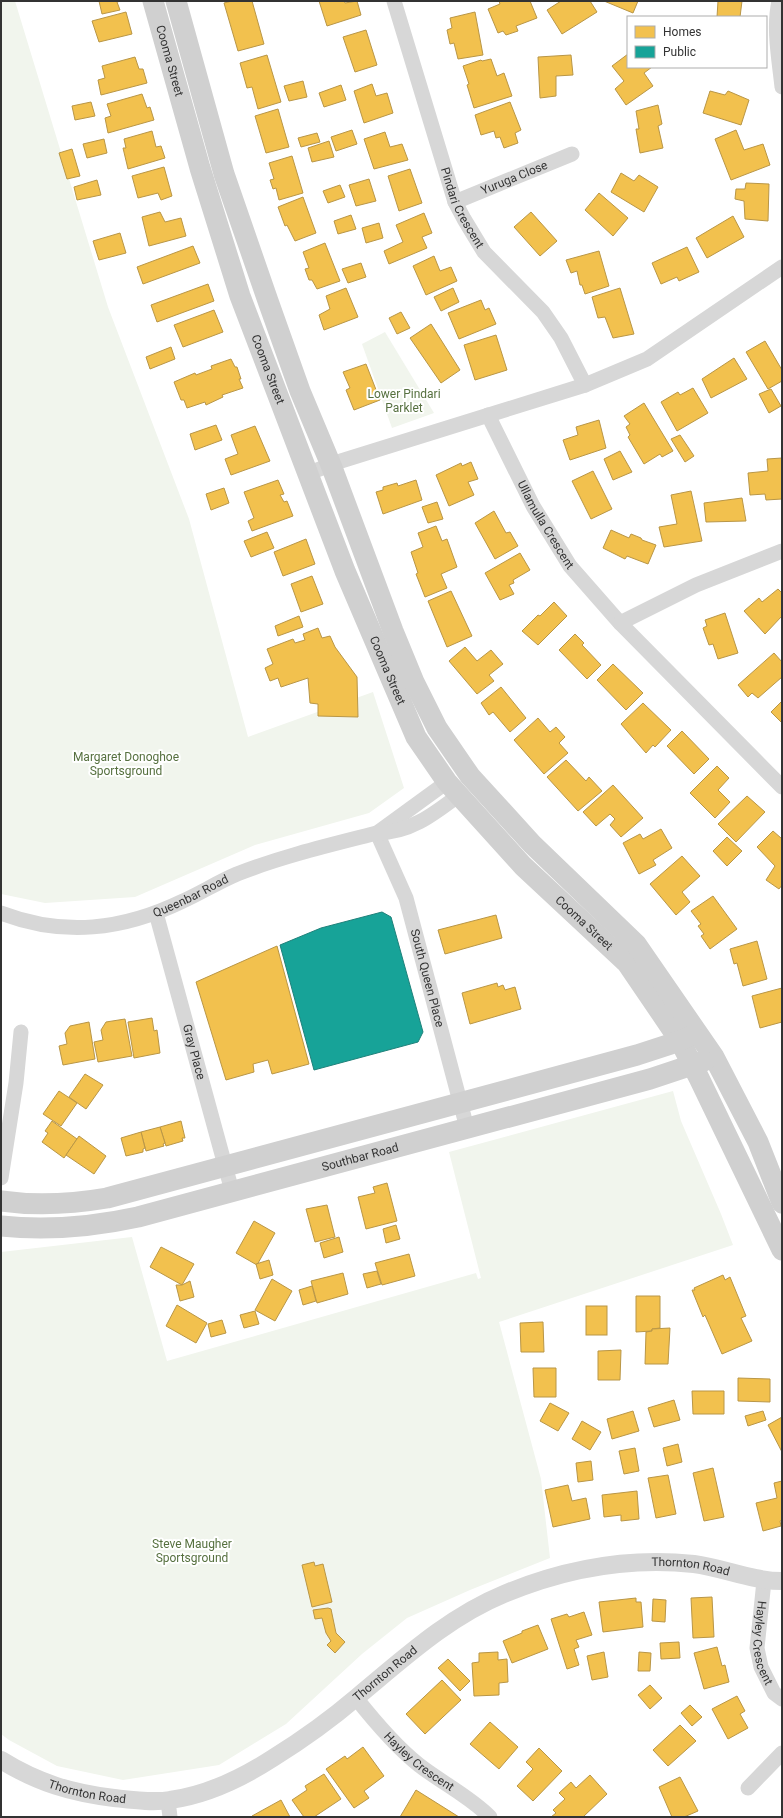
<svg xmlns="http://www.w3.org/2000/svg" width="783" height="1818" font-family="Roboto,sans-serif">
<rect width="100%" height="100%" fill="#fff"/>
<g fill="#f1f5ed">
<polygon points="1,1 15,1 108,307 189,519 248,737 373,692 404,788 369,813 255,845 135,897 45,903 1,894"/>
<polygon points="385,332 434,413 392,428 362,344"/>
<polygon points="673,1091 681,1121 721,1214 733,1245 499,1322 541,1479 550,1558 470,1590 407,1618 362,1654 286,1724 219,1765 123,1780 57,1766 9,1740 1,1734 1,1252 132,1237 167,1361 476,1273 478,1279 481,1278 449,1152"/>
</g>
<g fill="#f2c14e" stroke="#b99646">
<polygon points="99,1 121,1 117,2 120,10 102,14"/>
<polygon points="232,1 252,1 264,44 238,51 224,3"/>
<polygon points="319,1 344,1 345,3 357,1 361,15 327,26"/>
<polygon points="499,1 530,1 537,18 516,26 518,31 506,35 503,31 498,33 488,9 500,4"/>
<polygon points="561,1 590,1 597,12 562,34 547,10"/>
<polygon points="604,1 638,1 633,13"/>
<polygon points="718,1 742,1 740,17 717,17"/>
<polygon points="126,12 132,34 99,42 92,21"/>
<polygon points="475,12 483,55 458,59 454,43 450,44 447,30 452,28 450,18"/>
<polygon points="366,30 377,65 355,72 343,37"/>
<polygon points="628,54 628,67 652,67 644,73 653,86 626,105 615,89 624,81 612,66"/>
<polygon points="267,55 281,102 258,109 252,87 247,88 240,63"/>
<polygon points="571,55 573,75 556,76 556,96 540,98 538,57"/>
<polygon points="135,57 139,69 143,69 147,83 101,95 98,80 105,78 102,66"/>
<polygon points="491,59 497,76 504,73 512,96 474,108 467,85 469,84 463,66 481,60 482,61"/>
<polygon points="303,81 307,97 289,101 284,86"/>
<polygon points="372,84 376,96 387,93 393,113 364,123 354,91"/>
<polygon points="341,85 346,100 324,107 319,93"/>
<polygon points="710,91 725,95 728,91 749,100 741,125 703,113"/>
<polygon points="142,94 147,108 150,107 154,120 108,133 105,118 111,116 107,104"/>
<polygon points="91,102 95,116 75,120 72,106"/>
<polygon points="510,102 521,130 515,133 518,143 504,148 500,137 496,138 494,131 481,135 475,115"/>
<polygon points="658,105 662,124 658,126 663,148 640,153 636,129 639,129 636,111"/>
<polygon points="278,109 289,147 266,153 255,116"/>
<polygon points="352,130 357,144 336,151 331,137"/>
<polygon points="736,130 744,150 763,144 770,165 731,180 715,139"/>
<polygon points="152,131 156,147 161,146 165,158 128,169 123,148 126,148 124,139"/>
<polygon points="385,132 390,147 402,144 408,160 374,169 364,139"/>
<polygon points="317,133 320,142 301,147 298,138"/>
<polygon points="104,139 107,153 87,158 83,144"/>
<polygon points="329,141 334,157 312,162 308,148"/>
<polygon points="72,149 80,176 67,179 59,153"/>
<polygon points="292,156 303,193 279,200 276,188 273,189 270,180 274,179 269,163"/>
<polygon points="164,167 172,196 161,200 158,193 138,198 132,176"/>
<polygon points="410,169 422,203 399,211 388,176"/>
<polygon points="621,173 634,181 639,175 658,187 644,212 611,192"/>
<polygon points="369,179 376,201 356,206 349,185"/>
<polygon points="97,180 101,195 77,200 74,187"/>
<polygon points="746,183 769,184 768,221 745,219 744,201 735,199 736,189 745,189"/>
<polygon points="340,185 345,197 328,203 323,191"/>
<polygon points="599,193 628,218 613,236 585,210"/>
<polygon points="303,197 316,233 295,241 287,225 285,226 278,207"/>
<polygon points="160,212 165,222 181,218 186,236 149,246 142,217"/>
<polygon points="531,212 557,241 540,256 514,227"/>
<polygon points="424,213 432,233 422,237 427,248 389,264 384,251 403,242 396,225"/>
<polygon points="351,215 356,229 338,234 334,221"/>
<polygon points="733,216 744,237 707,258 696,238"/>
<polygon points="379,223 383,238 366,243 362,228"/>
<polygon points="120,233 126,253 99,260 93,241"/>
<polygon points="325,243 340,281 317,289 312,280 309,280 305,269 309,268 303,252"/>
<polygon points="193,246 200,263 143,284 137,267"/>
<polygon points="687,247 699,272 679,281 677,277 661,284 652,263"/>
<polygon points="599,251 609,286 585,294 582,285 580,285 577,271 571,273 566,260"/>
<polygon points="434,256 440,271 451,267 457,281 426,295 413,266"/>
<polygon points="361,263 366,277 348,283 342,269"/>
<polygon points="208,284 214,301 157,322 151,305"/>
<polygon points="346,288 358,317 324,330 319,315 330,309 326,296"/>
<polygon points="453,288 459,302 441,311 434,297"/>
<polygon points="620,288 634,334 613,338 605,317 598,318 592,297"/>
<polygon points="481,300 485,310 489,308 496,324 459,339 448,313"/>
<polygon points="214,310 223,332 183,347 174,325"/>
<polygon points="401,312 410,328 397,334 389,318"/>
<polygon points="431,324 460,370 441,383 410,338"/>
<polygon points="496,335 507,370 475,380 464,345"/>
<polygon points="765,341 782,370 782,381 768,389 746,352"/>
<polygon points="171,347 175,359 150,369 146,357"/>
<polygon points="734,358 747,379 711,398 702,379"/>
<polygon points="231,359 235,367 237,367 241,379 239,379 243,388 222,395 223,397 206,405 205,402 187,408 184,400 181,400 174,382 195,373 196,375 212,369 211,366"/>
<polygon points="366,364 380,400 354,410 346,390 350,388 343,372"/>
<polygon points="693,388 708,413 677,431 661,402 678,392 680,395"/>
<polygon points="771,389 781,406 769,413 759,394"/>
<polygon points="644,403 673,451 662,457 660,454 644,464 628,437 630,435 626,427 630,424 624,416"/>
<polygon points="599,420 606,448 570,460 563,440 578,435 576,427"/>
<polygon points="216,425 222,440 195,450 190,434"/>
<polygon points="255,426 270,461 231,475 225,459 238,454 231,435"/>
<polygon points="680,435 694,456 685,462 671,439"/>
<polygon points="620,451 632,472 613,480 604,459"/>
<polygon points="782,458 782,499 766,500 765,494 750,495 748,473 768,471 767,459"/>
<polygon points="471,462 478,479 468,482 474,495 449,506 436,475 461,463 462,466"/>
<polygon points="593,471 612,509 591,519 572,481"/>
<polygon points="278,480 284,494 280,495 284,502 287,501 293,516 252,531 248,521 254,518 244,492"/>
<polygon points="416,480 422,500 383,514 376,492 383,490 383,487 397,483 398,486"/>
<polygon points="224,488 229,503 211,510 206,494"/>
<polygon points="691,491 702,541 664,547 659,527 677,524 671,495"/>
<polygon points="742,498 746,521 706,522 704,503"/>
<polygon points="437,502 443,519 428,523 422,507"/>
<polygon points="494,511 506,533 510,532 518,546 495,559 475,523"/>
<polygon points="436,526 442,541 447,539 457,567 441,574 447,588 425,597 416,574 418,573 411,552 423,547 418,533"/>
<polygon points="611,530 629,538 631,534 641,538 642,540 656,545 648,564 627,556 625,559 603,548"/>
<polygon points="267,532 274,548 251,557 244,541"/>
<polygon points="306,539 315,564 283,576 274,552"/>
<polygon points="520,553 530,570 513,580 514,583 509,585 514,594 500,600 485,573"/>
<polygon points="312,576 323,604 301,612 291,584"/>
<polygon points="778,589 782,593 782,616 765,634 744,611 759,598 762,602"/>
<polygon points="451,591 472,636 447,647 428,601"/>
<polygon points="554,602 567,616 538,645 522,631 538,615 540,616"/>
<polygon points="725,613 738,653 718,659 713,644 709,645 703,628 707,626 705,620"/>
<polygon points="299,616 303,627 278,636 275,626"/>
<polygon points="318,628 322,638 330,636 335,647 357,677 358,717 318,716 318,704 310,703 308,678 281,687 278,678 270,681 265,668 273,664 267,649 293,639 295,643 305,640 303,634"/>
<polygon points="575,634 584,643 582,645 601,665 587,679 559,650"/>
<polygon points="465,647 477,661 491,650 503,664 489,675 494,681 477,694 449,661"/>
<polygon points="774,653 782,662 782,677 758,698 752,693 748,697 738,685"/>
<polygon points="613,664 643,693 626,710 597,680"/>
<polygon points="501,687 526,718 510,732 493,712 489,715 481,703"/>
<polygon points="782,701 782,723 771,712"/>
<polygon points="643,703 671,730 655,747 653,745 646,753 621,724"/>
<polygon points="538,718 550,732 556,727 565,737 559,743 568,753 544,774 514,740"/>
<polygon points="682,731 709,759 694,774 667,746"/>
<polygon points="566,760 586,781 589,777 602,791 578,811 547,777"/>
<polygon points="717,766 729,778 718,790 730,802 715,818 690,793"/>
<polygon points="613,785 643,818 621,837 610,825 615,819 610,814 596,826 583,812"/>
<polygon points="747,796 765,812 736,842 718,824"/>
<polygon points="661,829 672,848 653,860 656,865 639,874 623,843 640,834 643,839"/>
<polygon points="773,831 781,838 782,837 782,885 779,889 766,880 775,866 757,847"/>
<polygon points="727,837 742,851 727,866 713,851"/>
<polygon points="682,856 700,876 682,892 690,902 676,915 650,884"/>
<polygon points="713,896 737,929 710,949 701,936 704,934 698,926 701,924 691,911"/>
<polygon points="496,915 502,938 445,954 438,930"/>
<polygon points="757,941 767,979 743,986 737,963 734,964 730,949"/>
<polygon points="277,946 309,1064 272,1074 268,1060 253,1064 254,1072 226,1080 196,982"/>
<polygon points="497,983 498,987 503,985 505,990 515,987 521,1009 470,1024 462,993"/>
<polygon points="782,988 782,1022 760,1028 752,996"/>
<polygon points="152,1018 154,1031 157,1030 160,1053 134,1058 128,1022"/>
<polygon points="125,1019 132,1056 98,1062 94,1042 103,1040 101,1030 106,1022"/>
<polygon points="89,1022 95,1059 63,1065 59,1046 67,1044 65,1033 70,1026"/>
<polygon points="85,1074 103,1085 86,1109 69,1097"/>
<polygon points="59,1091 77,1103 61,1126 43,1114"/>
<polygon points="52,1121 77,1139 64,1158 42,1142 48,1133 45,1131"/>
<polygon points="181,1121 185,1138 182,1138 183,1141 166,1146 160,1127"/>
<polygon points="160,1127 165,1143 163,1144 164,1146 146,1151 141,1132"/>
<polygon points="141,1132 145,1148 143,1149 143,1152 126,1156 121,1138"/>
<polygon points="79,1136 106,1156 94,1174 66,1155"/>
<polygon points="387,1183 397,1221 366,1229 358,1197 375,1193 373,1187"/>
<polygon points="327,1205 335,1237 315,1242 306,1209"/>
<polygon points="254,1221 275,1233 257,1265 236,1253"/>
<polygon points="396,1225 400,1239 386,1243 383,1229"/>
<polygon points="339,1237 343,1252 324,1258 320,1243"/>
<polygon points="161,1247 194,1264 182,1285 150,1267"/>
<polygon points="409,1254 415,1276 382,1285 375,1263"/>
<polygon points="269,1260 273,1275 260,1279 256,1264"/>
<polygon points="377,1271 381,1284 367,1288 363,1274"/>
<polygon points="343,1273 348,1294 317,1303 311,1281"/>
<polygon points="723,1275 725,1280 730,1277 746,1316 741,1318 752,1341 722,1354 705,1315 703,1317 692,1290 695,1290 694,1288"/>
<polygon points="272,1279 292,1291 275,1321 255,1310"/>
<polygon points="190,1281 194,1297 180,1301 176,1285 182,1285"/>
<polygon points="312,1286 316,1301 303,1305 299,1290"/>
<polygon points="636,1296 660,1296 660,1328 652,1329 652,1331 636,1332"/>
<polygon points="177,1305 207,1323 196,1343 166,1326"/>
<rect x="586" y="1306" width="21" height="29"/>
<polygon points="255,1311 259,1324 244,1328 240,1315"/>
<polygon points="222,1320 226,1333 211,1337 208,1324"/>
<polygon points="543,1322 544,1352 521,1352 520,1323"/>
<polygon points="670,1328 668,1364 645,1364 646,1332 652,1331 652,1329"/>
<polygon points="621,1350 620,1380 598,1380 598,1351"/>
<polygon points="533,1368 556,1368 556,1397 534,1397"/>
<polygon points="738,1378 770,1379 770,1402 738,1401"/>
<polygon points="692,1391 724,1391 724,1414 693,1414"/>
<polygon points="674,1400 680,1420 654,1427 648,1408"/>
<polygon points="550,1403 569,1413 558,1431 540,1421"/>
<polygon points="633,1411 639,1431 612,1439 607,1419"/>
<polygon points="763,1411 766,1420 748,1426 745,1416"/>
<polygon points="782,1417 782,1452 768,1425"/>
<polygon points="582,1421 601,1432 590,1450 572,1439"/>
<polygon points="678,1444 682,1462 667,1466 663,1448"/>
<polygon points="635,1448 639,1471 624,1474 619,1451"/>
<polygon points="591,1461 593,1480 578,1482 576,1463"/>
<polygon points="713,1468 724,1517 704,1521 693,1473"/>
<polygon points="668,1475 676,1514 656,1518 648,1478"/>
<polygon points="782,1481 782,1520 780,1521 781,1526 763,1531 756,1503 777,1498 774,1483"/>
<polygon points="568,1485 572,1501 586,1498 590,1519 553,1527 545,1490"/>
<polygon points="637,1491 639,1519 621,1521 621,1515 604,1517 602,1495"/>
<polygon points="314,1562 315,1566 323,1564 332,1602 312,1607 302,1565"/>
<polygon points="712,1597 714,1637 693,1638 691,1598"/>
<polygon points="636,1598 636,1602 641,1602 643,1627 603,1632 599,1602"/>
<polygon points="653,1599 666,1600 665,1622 652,1621"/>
<polygon points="328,1608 331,1609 336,1633 345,1642 335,1653 327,1645 331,1641 326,1633 322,1618 315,1619 313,1610"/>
<polygon points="584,1612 592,1635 576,1640 579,1647 574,1649 579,1665 567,1669 551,1619 567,1614 569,1617"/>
<polygon points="538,1625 548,1649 512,1663 503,1641 522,1633 522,1631"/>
<polygon points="679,1642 680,1658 661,1659 660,1643"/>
<polygon points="717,1647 722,1666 725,1665 729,1682 704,1689 694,1653"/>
<polygon points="498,1652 498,1660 507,1659 508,1682 499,1683 499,1695 474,1696 472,1663 479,1662 479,1653"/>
<polygon points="604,1652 608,1677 592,1680 587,1656"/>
<polygon points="639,1652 651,1653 650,1671 638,1671"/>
<polygon points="448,1659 470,1681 460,1691 438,1668"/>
<polygon points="442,1680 461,1700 425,1734 406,1714"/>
<polygon points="650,1685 662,1698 650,1709 638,1695"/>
<polygon points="737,1696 745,1711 740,1714 748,1728 728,1739 712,1709"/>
<polygon points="690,1705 702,1717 692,1726 681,1713"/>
<polygon points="490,1722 518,1747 499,1769 470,1744"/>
<polygon points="680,1725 696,1741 668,1766 653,1750"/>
<polygon points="363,1747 384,1776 364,1791 369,1798 354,1808 326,1769 345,1756 347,1759"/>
<polygon points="539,1748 562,1771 533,1801 517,1786 533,1769 526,1762"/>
<polygon points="324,1774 341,1799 314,1817 304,1817 292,1800 307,1790 305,1786"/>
<polygon points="590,1775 607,1794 583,1817 551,1817 556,1813 553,1810 565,1799 559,1793 571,1782 576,1788"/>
<polygon points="680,1777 698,1811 684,1817 672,1817 659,1787"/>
<polygon points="416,1790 459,1817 400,1817"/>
<polygon points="281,1800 290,1817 252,1817 252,1816"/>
</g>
<polygon fill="#17a398" stroke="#1f817a" points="382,912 391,917 423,1032 418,1042 314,1070 280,945 321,928"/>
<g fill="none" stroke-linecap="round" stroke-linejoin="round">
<g stroke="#d7d7d7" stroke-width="15">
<path id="s1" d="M394,1L455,202L464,219L484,252L543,312L561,338L585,385"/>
<path d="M779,1C773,28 779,59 782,87"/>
<path id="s2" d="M455,202L572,154"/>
<path id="s3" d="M488,415L533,506L570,566L620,623L782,787"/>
<polyline points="309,473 341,461 585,385 647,359 782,267"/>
<polyline points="620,623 696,585 782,551"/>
<path id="s4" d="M377,833L406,898L467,1128"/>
<polyline points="377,833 447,782"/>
<path id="s5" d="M1,913C64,937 123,930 183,901C201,893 218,882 237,874C283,856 330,845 377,833C410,833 434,814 459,795"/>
<path id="s6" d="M156,913L232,1191"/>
<polyline points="1,1178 16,1083 21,1032"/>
<path id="s7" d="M764,1581L757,1648L761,1667L774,1693L782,1699"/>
<path id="s8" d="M356,1698C375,1722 395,1746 419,1765C442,1783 469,1796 490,1817"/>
<polyline points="748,1788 782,1753"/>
<polyline points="168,1801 170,1817"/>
</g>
<path stroke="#d7d7d7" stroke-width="18" id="s9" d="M1,1760C38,1783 72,1793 114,1798C132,1800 153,1803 170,1800C207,1795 242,1778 273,1758C302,1740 330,1720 357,1697C403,1659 448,1617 504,1594C564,1569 629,1557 694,1564C724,1568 752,1581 782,1581"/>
<g stroke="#d0d0d0" stroke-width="21">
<path id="s10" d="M153,1L200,168L240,296L345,571L416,737L447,782L523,866L627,963L680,1041L699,1078L782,1250"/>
<polyline points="176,1 224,174 268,301 300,391 331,465 393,631 414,682 437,728 470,776 532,844 636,944 714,1057 758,1142 782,1203"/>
<path d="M1,1201C36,1206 72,1204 107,1198L637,1055L680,1041L692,1035"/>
<path id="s11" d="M1,1226C48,1231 92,1227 138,1217L650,1079L704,1061"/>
</g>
</g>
<g text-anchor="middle" stroke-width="4" stroke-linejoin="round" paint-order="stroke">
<g font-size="12" fill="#333" stroke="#fff">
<text dy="4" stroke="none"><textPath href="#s10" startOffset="62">Cooma Street</textPath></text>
<text dy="4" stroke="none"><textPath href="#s2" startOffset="64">Yuruga Close</textPath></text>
<text dy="4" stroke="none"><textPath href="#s1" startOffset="218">Pindari Crescent</textPath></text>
<text dy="4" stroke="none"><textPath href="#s10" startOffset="386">Cooma Street</textPath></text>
<text dy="4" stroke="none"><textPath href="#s3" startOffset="124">Ullamulla Crescent</textPath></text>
<text dy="4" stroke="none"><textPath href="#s10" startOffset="710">Cooma Street</textPath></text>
<text dy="4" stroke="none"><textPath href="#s5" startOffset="197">Queenbar Road</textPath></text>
<text dy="4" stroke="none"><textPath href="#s10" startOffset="1034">Cooma Street</textPath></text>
<text dy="4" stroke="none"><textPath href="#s4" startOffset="154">South Queen Place</textPath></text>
<text dy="4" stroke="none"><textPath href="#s6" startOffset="144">Gray Place</textPath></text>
<text dy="4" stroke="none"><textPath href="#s11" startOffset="368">Southbar Road</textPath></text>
<text dy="4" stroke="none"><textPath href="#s9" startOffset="764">Thornton Road</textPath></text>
<text dy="4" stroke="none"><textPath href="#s7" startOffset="63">Hayley Crescent</textPath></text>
<text dy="4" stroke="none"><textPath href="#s9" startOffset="429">Thornton Road</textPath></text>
<text dy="4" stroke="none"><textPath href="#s8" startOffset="90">Hayley Crescent</textPath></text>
<text dy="4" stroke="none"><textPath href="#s9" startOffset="93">Thornton Road</textPath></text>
</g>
<g font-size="12" fill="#56703f" stroke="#fff">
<text x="404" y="398">Lower Pindari<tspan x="404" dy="14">Parklet</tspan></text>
<text x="126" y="761">Margaret Donoghoe<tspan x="126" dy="14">Sportsground</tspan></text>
<text x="192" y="1548">Steve Maugher<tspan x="192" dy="14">Sportsground</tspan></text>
</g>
</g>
<rect width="783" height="1818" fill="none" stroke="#333333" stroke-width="4"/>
<rect x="627" y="16" width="140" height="52" fill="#ffffff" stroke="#adadad"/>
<rect x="635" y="26" width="20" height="12" fill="#f2c14e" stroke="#adadad"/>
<text x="663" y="36" font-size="12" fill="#333333">Homes</text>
<rect x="635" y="46" width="20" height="12" fill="#17a398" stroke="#adadad"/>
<text x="663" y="56" font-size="12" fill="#333333">Public</text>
</svg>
